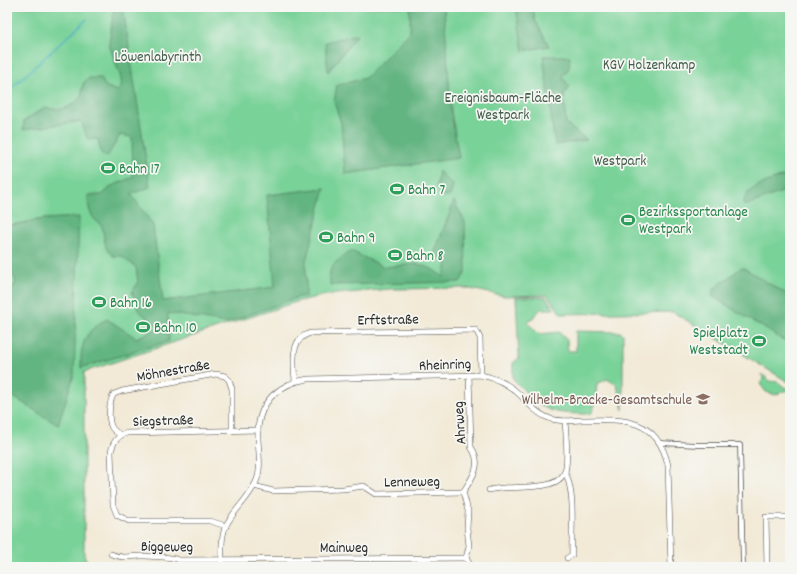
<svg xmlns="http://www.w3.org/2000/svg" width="797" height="574" font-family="Dekko,sans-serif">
<rect width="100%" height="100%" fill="#f6f6f2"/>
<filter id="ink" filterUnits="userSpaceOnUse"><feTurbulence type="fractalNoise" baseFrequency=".025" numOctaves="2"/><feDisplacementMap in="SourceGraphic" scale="8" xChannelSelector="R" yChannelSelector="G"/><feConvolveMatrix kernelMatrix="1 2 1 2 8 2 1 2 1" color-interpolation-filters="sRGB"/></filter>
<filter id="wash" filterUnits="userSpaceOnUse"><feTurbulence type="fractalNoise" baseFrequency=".012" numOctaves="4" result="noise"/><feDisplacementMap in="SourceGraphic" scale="16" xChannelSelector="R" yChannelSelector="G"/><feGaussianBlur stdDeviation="0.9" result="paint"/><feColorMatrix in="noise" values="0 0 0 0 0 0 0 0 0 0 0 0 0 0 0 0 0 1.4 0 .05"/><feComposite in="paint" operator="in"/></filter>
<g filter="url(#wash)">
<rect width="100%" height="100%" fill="#f2ead7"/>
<g fill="#79d298" stroke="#527e62">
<polygon points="7,7 790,7 790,383 673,312 561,314 547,295 504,296 466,288 389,289 326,295 299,301 84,372 84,555 90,567 7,567 7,398 12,396 59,425 43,219 7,226"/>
<polygon points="7,260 16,282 7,301"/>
<path d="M516,297H546L554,309H541L528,323L539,334L559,332L567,340L568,351H576V331L620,332L623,334V410L617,385L607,379L597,384L595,405L591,414C545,414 544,411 513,379V363L519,358Z"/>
<polygon points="762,374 770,381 778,382 784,387 790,389 790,392 783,391 776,395 766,392 760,384 763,379"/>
</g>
<g fill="#62b480" stroke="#467056">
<path d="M114,7H123L150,187L131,194L153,225L163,301L275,287L267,195L325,188L306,261V296L299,297L226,323L168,313L169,341L81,368C80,345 85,330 107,319L136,338L159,328L138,310L132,292L138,283L136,267L121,256H113L106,248L102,226C90,217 88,210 88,195H102L112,186L133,177L132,137L120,135L107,157L101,153L98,139L88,140L81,121L23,130L24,121L45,107C63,112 67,109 81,97L83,83L89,78H101L105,86L117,91L121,87V78L109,44Z"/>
<polygon points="408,7 444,7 451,111 459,158 345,174 341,123 334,102 337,85 365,78 410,32 410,9"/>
<polygon points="516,7 533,7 535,20 549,46 523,51"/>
<polygon points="358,34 328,72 325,42"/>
<polygon points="543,56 570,56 569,68 562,77 570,87 564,94 566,124 587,140 555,145"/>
<polygon points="439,171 453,186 450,196 442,196 436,187"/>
<path d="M790,174V189L744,206C741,186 775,180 790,174Z"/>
<path d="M454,201L465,222L466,272L460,282L331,285C325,267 338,260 351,251L384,267L418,264L430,268L444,277L447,263L434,254Z"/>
<polygon points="79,217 74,375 58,425 12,396 7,398 7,301 16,282 7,260 7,226 43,219"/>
<polygon points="742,267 790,296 790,344 713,297 712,293 714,289"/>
</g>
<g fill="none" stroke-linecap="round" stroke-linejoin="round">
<g stroke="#41acc0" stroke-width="1.5">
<polyline points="95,10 98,7"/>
<polyline points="7,92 87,19"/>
</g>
</g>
</g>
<g filter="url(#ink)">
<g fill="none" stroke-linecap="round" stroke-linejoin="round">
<defs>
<polyline id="pedestrian" points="661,443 697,445 740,445 743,567"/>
<g id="minor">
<path d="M295,381C294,364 289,338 311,333L476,330L480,338L481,375"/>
<path d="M121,435C117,433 113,431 111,426C108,418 109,401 114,394L122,391L216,374L225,376L229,380L232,389V430"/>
<path d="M565,472C576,494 571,530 572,555L567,558"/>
<polyline points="254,486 273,491 343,489 364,486 376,494 463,492"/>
<path d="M489,490C510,483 562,496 566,467C568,452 566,436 565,421"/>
<path d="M226,526L210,521H129L117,515L113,505L111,452C113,442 117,436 127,433L258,430"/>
<path d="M111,554C126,560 131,555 145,556C157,557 168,556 179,560L466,558"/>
<path d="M466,558L469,546L467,528L468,511L463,492C473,477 483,464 471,447L469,375"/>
<polyline points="466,558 471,567"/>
<path d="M222,567C222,553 220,534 228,522C236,508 249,498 256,482C263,467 257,447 258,431C259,401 280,383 308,379L481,375C496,378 509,384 520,395C529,404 535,412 546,417C557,422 570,421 582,420C623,419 657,417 668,465L671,567"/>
<polyline points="767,567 766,517 790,517"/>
</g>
</defs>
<use href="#pedestrian" stroke="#494845" stroke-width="5.5"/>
<use href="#minor" stroke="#494845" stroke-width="6"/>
<use href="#pedestrian" stroke="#fff" stroke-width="4"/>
<use href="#minor" stroke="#fff" stroke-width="5"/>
</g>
</g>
<defs>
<symbol id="stadium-bare" viewBox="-9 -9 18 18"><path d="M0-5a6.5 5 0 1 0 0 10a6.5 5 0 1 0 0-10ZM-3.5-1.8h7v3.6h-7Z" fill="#2e9e5b" stroke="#f6f6f2" stroke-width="2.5" paint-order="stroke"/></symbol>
<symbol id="school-bare" viewBox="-9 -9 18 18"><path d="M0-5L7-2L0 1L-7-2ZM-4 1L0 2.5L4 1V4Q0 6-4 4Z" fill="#8d6e63" stroke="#f6f6f2" stroke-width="2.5" paint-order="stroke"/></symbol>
</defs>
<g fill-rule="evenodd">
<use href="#stadium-bare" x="98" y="158" width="20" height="20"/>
<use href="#stadium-bare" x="387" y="179" width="20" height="20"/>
<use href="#stadium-bare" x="618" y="210" width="20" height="20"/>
<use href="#stadium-bare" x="316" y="227" width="20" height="20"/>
<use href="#stadium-bare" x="385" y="245" width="20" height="20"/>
<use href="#stadium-bare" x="89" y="292" width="20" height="20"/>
<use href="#stadium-bare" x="133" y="317" width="20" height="20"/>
<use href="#stadium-bare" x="749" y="331" width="20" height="20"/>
<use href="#school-bare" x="693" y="389" width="20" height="20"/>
</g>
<g text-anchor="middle" stroke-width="3.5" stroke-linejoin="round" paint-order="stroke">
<g font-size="15" fill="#425d4c" stroke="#f6f6f2">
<text x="158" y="61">Löwenlabyrinth</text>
<text x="649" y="69">KGV Holzenkamp</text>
<text x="503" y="102">Ereignisbaum-Fläche<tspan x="503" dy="17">Westpark</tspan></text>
<text x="620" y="165">Westpark</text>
</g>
<g font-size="15" fill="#27864d" stroke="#f6f6f2" text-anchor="start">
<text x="119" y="173">Bahn 17</text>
<text x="408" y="194">Bahn 7</text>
<text x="639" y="216">Bezirkssportanlage<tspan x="639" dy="17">Westpark</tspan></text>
<text x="337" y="242">Bahn 9</text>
<text x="406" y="260">Bahn 8</text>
<text x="110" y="307">Bahn 16</text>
<text x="154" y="332">Bahn 10</text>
<text x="748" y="337" text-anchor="end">Spielplatz<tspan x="748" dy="17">Weststadt</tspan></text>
</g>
<g font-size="15" fill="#2b2b2b" stroke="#f6f6f2">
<text transform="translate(388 319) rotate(-1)" y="5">Erftstraße</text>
<text transform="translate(445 364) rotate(-2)" y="5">Rheinring</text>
<text transform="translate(173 370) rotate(-10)" y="5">Möhnestraße</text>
<text transform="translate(163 420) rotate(-2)" y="5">Siegstraße</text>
<text transform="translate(459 423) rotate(-94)" y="5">Ahrweg</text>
<text transform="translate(412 481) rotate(-1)" y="5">Lenneweg</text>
<text transform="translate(167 546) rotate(1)" y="5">Biggeweg</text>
<text x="344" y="552">Mainweg</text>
</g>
<g font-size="15" fill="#785e54" stroke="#f6f6f2" text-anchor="end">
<text x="692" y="404">Wilhelm-Bracke-Gesamtschule</text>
</g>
</g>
<rect width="797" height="574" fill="none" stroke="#f6f6f2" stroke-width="24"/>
</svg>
